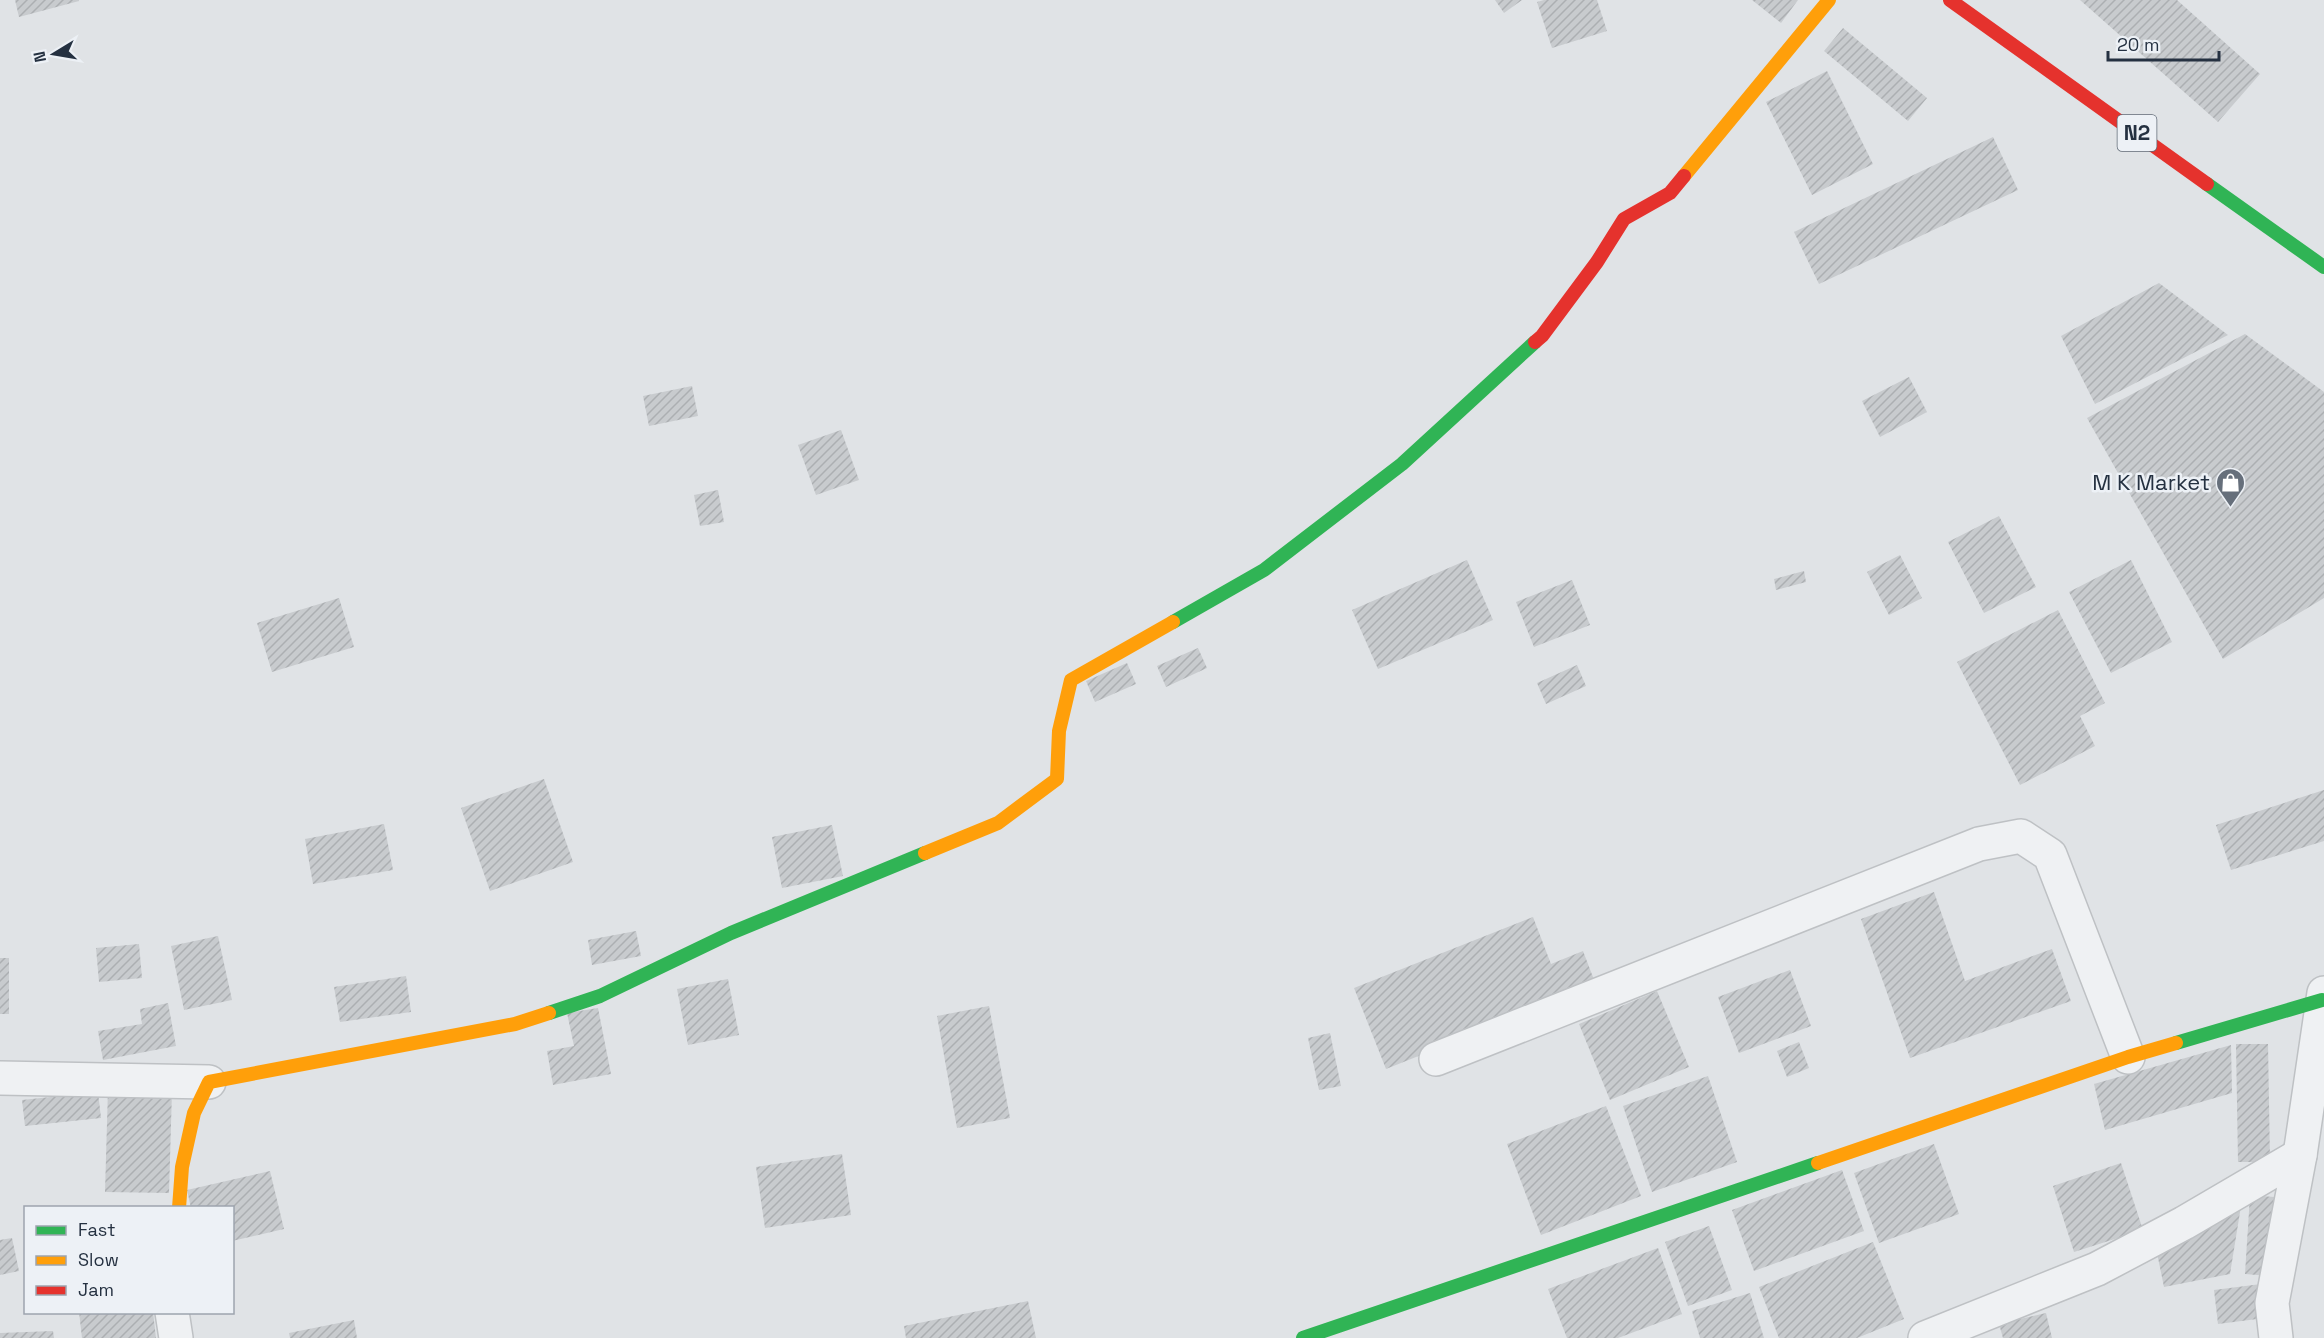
<svg xmlns="http://www.w3.org/2000/svg" width="2324" height="1338" font-family="'Space Grotesk',sans-serif">
<defs>
<pattern id="building-hatch" width="6" height="6" patternUnits="userSpaceOnUse" patternTransform="scale(1.5)"><rect width="6" height="6" fill="#c8cbce"/><path d="M-1 1l2-2M0 6l6-6M5 7l2-2" fill="none" stroke="#acafb2"/></pattern>
</defs>
<rect width="100%" height="100%" fill="#e0e3e6"/>
<g fill="url(#building-hatch)">
<polygon points="15,0 79,0 79,1 19,17"/>
<polygon points="1495,0 1522,0 1504,13"/>
<polygon points="1544,0 1597,0 1607,31 1552,48 1537,2"/>
<polygon points="1752,0 1798,0 1781,23"/>
<polygon points="2080,0 2177,0 2260,74 2218,122"/>
<polygon points="1843,28 1927,98 1908,121 1824,51"/>
<polygon points="1827,71 1873,164 1812,195 1766,102"/>
<polygon points="1993,137 2018,190 1819,284 1794,232"/>
<polygon points="2159,283 2228,335 2095,404 2061,336"/>
<polygon points="2245,334 2324,392 2324,598 2223,659 2087,418"/>
<polygon points="1909,377 1927,412 1880,437 1862,401"/>
<polygon points="692,386 698,416 649,426 643,396"/>
<polygon points="841,430 859,480 816,495 798,445"/>
<polygon points="718,490 724,522 700,526 694,495"/>
<polygon points="1999,516 2036,587 1984,613 1948,542"/>
<polygon points="1900,555 1922,598 1889,615 1867,572"/>
<polygon points="1467,560 1493,620 1378,669 1352,610"/>
<polygon points="2131,560 2172,642 2111,673 2069,592"/>
<polygon points="1804,571 1806,582 1776,590 1774,579"/>
<polygon points="1572,580 1590,625 1534,647 1516,602"/>
<polygon points="339,598 354,647 272,672 257,623"/>
<polygon points="2058,610 2105,703 2080,716 2095,746 2020,785 1957,662"/>
<polygon points="1198,648 1207,668 1166,687 1157,666"/>
<polygon points="1127,663 1136,684 1095,702 1086,681"/>
<polygon points="1577,665 1586,686 1546,704 1537,683"/>
<polygon points="544,779 573,862 490,891 461,808"/>
<polygon points="2324,790 2324,841 2231,870 2216,825"/>
<polygon points="384,824 393,870 313,884 305,839"/>
<polygon points="832,825 843,876 782,888 772,837"/>
<polygon points="1934,892 1965,981 2052,949 2071,1001 1910,1058 1861,919"/>
<polygon points="1533,917 1551,964 1583,951 1596,985 1386,1069 1354,988"/>
<polygon points="636,931 641,956 592,965 588,940"/>
<polygon points="218,936 232,1000 184,1010 171,946"/>
<polygon points="139,944 142,978 99,982 96,948"/>
<rect x="0" y="958" width="9" height="56"/>
<polygon points="1790,970 1811,1026 1739,1053 1718,997"/>
<polygon points="406,976 411,1012 340,1022 334,987"/>
<polygon points="728,979 739,1035 688,1045 677,989"/>
<polygon points="1657,991 1689,1067 1610,1100 1579,1024"/>
<polygon points="168,1003 176,1046 103,1060 98,1031 142,1024 140,1009"/>
<polygon points="989,1006 1010,1118 957,1128 937,1016"/>
<polygon points="598,1008 611,1074 553,1085 547,1051 574,1046 567,1013"/>
<polygon points="1330,1033 1341,1086 1319,1090 1308,1038"/>
<polygon points="1799,1042 1809,1068 1787,1077 1777,1051"/>
<polygon points="2236,1044 2268,1044 2270,1162 2238,1162"/>
<polygon points="2231,1045 2232,1093 2105,1130 2094,1084"/>
<polygon points="1708,1076 1737,1162 1652,1192 1623,1106"/>
<polygon points="108,1089 172,1091 169,1193 105,1192"/>
<polygon points="98,1092 101,1118 25,1126 22,1100"/>
<polygon points="1606,1106 1641,1196 1541,1235 1507,1144"/>
<polygon points="1934,1144 1959,1214 1879,1243 1854,1173"/>
<polygon points="842,1154 851,1215 765,1228 756,1167"/>
<polygon points="2121,1163 2143,1230 2074,1252 2053,1186"/>
<polygon points="1842,1170 1864,1231 1754,1271 1732,1210"/>
<polygon points="270,1171 284,1229 232,1241 232,1208 191,1208 187,1190"/>
<polygon points="2250,1195 2274,1197 2269,1276 2245,1274"/>
<polygon points="2241,1206 2230,1274 2164,1287 2157,1253"/>
<polygon points="1709,1226 1732,1290 1688,1306 1665,1242"/>
<polygon points="12,1238 19,1271 0,1275 0,1240"/>
<polygon points="1873,1242 1904,1319 1857,1338 1779,1338 1759,1287"/>
<polygon points="1658,1248 1682,1314 1618,1338 1567,1338 1548,1289"/>
<polygon points="2261,1284 2265,1318 2218,1324 2214,1290"/>
<polygon points="1750,1293 1764,1338 1700,1338 1692,1311"/>
<polygon points="1028,1301 1036,1338 906,1338 904,1326"/>
<polygon points="79,1312 153,1312 156,1338 82,1338"/>
<polygon points="2046,1313 2052,1338 2003,1338 1999,1324"/>
<polygon points="354,1320 357,1338 290,1338 289,1333"/>
<polygon points="53,1331 54,1338 0,1338 0,1333"/>
</g>
<g fill="none" stroke-linecap="round" stroke-linejoin="round">
<defs>
<g id="street">
<polyline points="1436,1059 1979,844 2021,836 2050,855 2128,1057"/>
<polyline points="0,1078 209,1082"/>
<polyline points="172,1312 176,1338"/>
<polyline points="1925,1338 2097,1269 2184,1223 2300,1155"/>
<polyline points="2276,1338 2272,1303 2300,1155 2324,993"/>
</g>
</defs>
<use href="#street" stroke="#bec1c4" stroke-width="36"/>
<use href="#street" stroke="#eff1f3" stroke-width="33"/>
<g stroke="#30b455" stroke-width="14">
<polyline points="2207,184 2324,267"/>
<polyline points="1173,622 1264,570 1402,464 1535,342"/>
<polyline points="549,1013 600,996 731,933 925,853"/>
<polyline points="2176,1043 2322,1000"/>
<polyline points="1303,1338 1818,1163"/>
</g>
<g stroke="#ff9f0a" stroke-width="14">
<polyline points="1684,176 1829,0"/>
<polyline points="925,853 998,823 1057,779 1059,731 1071,680 1173,622"/>
<polyline points="1818,1163 2128,1057 2176,1043"/>
<polyline points="179,1208 182,1167 194,1113 209,1082 515,1024 549,1013"/>
</g>
<g stroke="#e5322d" stroke-width="14">
<polyline points="1950,0 2207,184"/>
<polyline points="1535,342 1542,336 1597,262 1624,219 1670,193 1684,176"/>
</g>
</g>
<defs>
<symbol id="shop-pin" viewBox="-11 -11 22 30"><path d="M0 17L-7.5 6A9.5 9.5 0 1 1 7.5 6Z" fill="#666f7b" stroke="#edf1f6"/><path d="M-5-2.5h2.3a2.7 3.5 0 0 1 5.4 0H5L5.5 6h-11ZM-1.5-2.5h3a1.5 2.3 0 0 0-3 0Z" fill="#fff"/></symbol>
</defs>
<g fill-rule="evenodd">
<use href="#shop-pin" x="2214" y="466" width="33" height="45"/>
</g>
<g text-anchor="middle" stroke-width="5" stroke-linejoin="round" paint-order="stroke">
<rect fill="#edf1f6" stroke="#616b77" stroke-width="1.5" x="2117.5" y="115" width="39" height="36" rx="4.5"/>
<g font-size="21" font-weight="bold" fill="#253141">
<text x="2137" y="140">N2</text>
</g>
<g font-size="22" fill="#253141" stroke="#edf1f6" text-anchor="end">
<text x="2210" y="490">M K Market</text>
</g>
</g>
<rect x="24" y="1206" width="210" height="108" fill="#edf1f6" stroke="#9da4ae" stroke-width="1.5"/>
<rect x="36" y="1226" width="30" height="9" fill="#30b455" stroke="#9da4ae" stroke-width="1.5"/>
<text x="78" y="1236" font-size="18" fill="#253141">Fast</text>
<rect x="36" y="1256" width="30" height="9" fill="#ff9f0a" stroke="#9da4ae" stroke-width="1.5"/>
<text x="78" y="1266" font-size="18" fill="#253141">Slow</text>
<rect x="36" y="1286" width="30" height="9" fill="#e5322d" stroke="#9da4ae" stroke-width="1.5"/>
<text x="78" y="1296" font-size="18" fill="#253141">Jam</text>
<g transform="translate(54 54) rotate(259)" stroke="#edf1f6" stroke-width="4.5" paint-order="stroke">
<path d="M0-4.5L10 22L0 15L-10 22Z" fill="#253141"/>
<text y="-9" font-size="16" font-weight="bold" text-anchor="middle" fill="#253141">N</text>
</g>
<path d="M2108 51v9h111v-9" fill="none" stroke="#253141" stroke-width="3"/>
<text x="2117" y="51" font-size="18" fill="#253141" stroke="#edf1f6" stroke-width="4.5" paint-order="stroke">20 m</text>
</svg>
